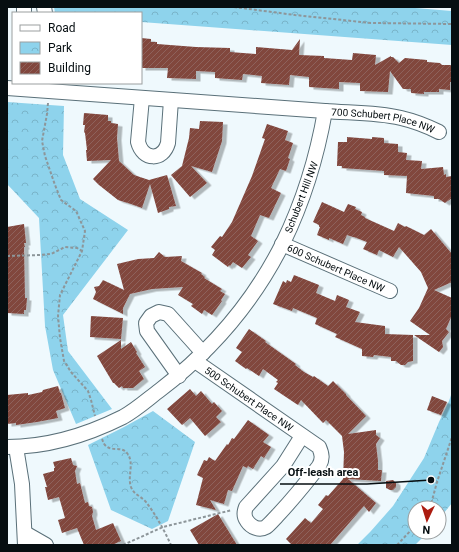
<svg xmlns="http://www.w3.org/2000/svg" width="459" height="552" font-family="Roboto,sans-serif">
<defs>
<pattern id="park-crowns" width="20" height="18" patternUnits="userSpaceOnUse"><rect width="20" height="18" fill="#8ed3ec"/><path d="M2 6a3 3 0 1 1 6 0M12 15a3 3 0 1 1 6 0" fill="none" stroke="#79b4c9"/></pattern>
<pattern id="building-hatch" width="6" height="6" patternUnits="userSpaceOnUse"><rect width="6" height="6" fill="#81463d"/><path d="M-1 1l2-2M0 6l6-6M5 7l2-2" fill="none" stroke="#8e625c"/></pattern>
<filter id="shadow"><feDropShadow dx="4.5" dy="2.5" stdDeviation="0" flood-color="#0004"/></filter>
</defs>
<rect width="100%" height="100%" fill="#eff9fd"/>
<g fill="url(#park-crowns)">
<polygon points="54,7 403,7 452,11 452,45 141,22 141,13 55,13"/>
<polygon points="7,102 64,106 63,155 80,199 128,230 63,315 68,351 112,409 76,424 53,370 45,326 39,218 7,184"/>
<polygon points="452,392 452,503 439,519 439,508 415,508 415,532 428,532 415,545 357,545 371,531 393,506 424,458 439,422 449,401"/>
<polygon points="153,411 195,442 168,521 152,529 111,510 88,445 124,427"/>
</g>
<g fill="url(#building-hatch)" filter="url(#shadow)">
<polygon points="141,38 151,39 151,42 157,42 157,44 196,47 230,48 230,52 256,54 256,47 292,50 300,39 299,55 324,56 324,58 352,60 353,53 376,55 375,65 391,56 391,57 393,57 399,63 405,58 427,60 427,62 440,63 442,65 452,65 452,82 450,82 450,90 439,89 439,92 424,92 424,94 411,93 411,89 403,89 390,71 388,92 360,91 360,83 339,82 339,89 309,87 309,77 290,75 289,85 261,83 262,76 243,74 242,80 215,78 215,72 196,71 196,79 167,78 168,68 141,68"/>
<polygon points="84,113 108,115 108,121 111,121 111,123 118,124 117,138 119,161 134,175 149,180 167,175 176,206 169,207 169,209 158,213 150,184 142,208 131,204 118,200 99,185 93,179 111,160 87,161 86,150 87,150 85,133 84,132 85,125 83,125"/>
<polygon points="200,121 223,122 222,141 212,172 191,166 207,183 190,197 171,175 182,166 189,138 190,128 199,129"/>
<polygon points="267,124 288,131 285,140 293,143 288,158 290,159 286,171 280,169 271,188 281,193 269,218 260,215 251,236 258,241 248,255 251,257 242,268 233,262 230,266 229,265 228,267 212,255 215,250 211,247 220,236 222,237 232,222 252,176 265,139 262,138"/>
<polygon points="347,137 372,139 372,137 384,138 384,143 398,144 398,152 407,153 406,160 422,161 421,169 443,167 444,175 446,174 446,177 452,176 452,198 445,203 439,199 434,199 434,196 406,193 407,176 384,175 384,171 342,168 342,166 337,166 338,142 347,142"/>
<polygon points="322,202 344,212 348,204 356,207 355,209 362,212 361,215 365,217 365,218 394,231 398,223 405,227 406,226 424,235 431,229 452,254 452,282 434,290 452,298 452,315 446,329 449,332 442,341 443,347 439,352 414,335 430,335 410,321 419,308 428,288 421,272 399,247 393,257 379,250 377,255 363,249 367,242 354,237 353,237 347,235 343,244 329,238 329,240 317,235 320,227 319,227 319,225 313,222"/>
<polygon points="24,224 26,243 24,243 25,247 24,247 25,298 27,298 26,310 24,310 24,314 7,313 7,227"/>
<polygon points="159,252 165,257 182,256 181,261 202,273 201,274 205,277 204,278 222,289 220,291 225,294 221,300 222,301 212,315 204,310 202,314 191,306 193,304 178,295 183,287 152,289 130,294 123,308 123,314 93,299 96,292 94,287 99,286 103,280 124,290 117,264 138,259 154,258"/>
<polygon points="294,275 319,285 316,293 335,301 337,295 349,300 346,307 360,312 355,322 385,326 385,334 413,335 413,361 408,362 405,365 401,365 396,361 391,361 391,357 374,355 373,357 362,356 362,349 335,337 337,334 315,324 317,318 293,308 292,311 273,304 283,281 286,283 287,280 291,282"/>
<polygon points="91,316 123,318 121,339 90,337"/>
<polygon points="249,329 266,341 265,342 296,364 295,365 304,372 313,377 314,376 328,386 333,381 346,394 346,395 366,416 348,434 376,430 376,435 380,438 376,444 378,461 378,470 382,470 381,481 348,479 376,503 369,512 364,506 330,545 292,545 286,539 305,518 311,523 323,509 318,505 326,495 328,496 343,479 344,452 342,436 326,420 323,423 301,400 298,405 274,389 278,383 276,382 278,380 263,369 259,376 247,368 246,369 235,361 242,352 236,348"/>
<polygon points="121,340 121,349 131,342 137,352 136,353 145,367 139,371 144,379 133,388 123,388 122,386 119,388 114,383 113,383 97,356"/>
<polygon points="58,386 60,393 61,393 65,408 56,411 58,418 37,422 16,425 16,423 7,424 7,395 28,393 28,395 42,392 43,390"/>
<polygon points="190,389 196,396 201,391 212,404 214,402 222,411 216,417 221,422 205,436 190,418 182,425 167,409"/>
<polygon points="432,396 447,402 441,415 427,410"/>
<polygon points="248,420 269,435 263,442 271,447 264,458 261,456 253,469 248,466 247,468 243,466 232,491 228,490 224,504 210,500 216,510 196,505 203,478 197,475 204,460 207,461 209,457 215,461 227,444 228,445 232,438 234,439"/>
<polygon points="71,458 73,465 77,466 75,471 77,484 80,483 85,503 88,502 89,506 92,507 93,512 92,516 96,530 113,523 121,541 112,545 84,545 77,528 62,533 58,520 65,518 59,497 48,500 45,487 47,487 43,474 54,471 54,468 55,468 53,462"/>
<polygon points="393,480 396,483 396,487 393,490 390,490 386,488 386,481"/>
<polygon points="218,514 237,545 199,545 190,530"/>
</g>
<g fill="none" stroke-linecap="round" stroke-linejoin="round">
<defs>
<g id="street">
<polyline points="24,7 24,13"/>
<polyline points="44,7 45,13"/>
<path d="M7,88L325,111C317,157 304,200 283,243C254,301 211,351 160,390C148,399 136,410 123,417C87,435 48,447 7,447"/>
<path d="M142,98L138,142C143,161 163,161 168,143L171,100"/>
<path id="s1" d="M325,111C350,113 376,112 401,118C414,121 427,126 439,132"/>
<path id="s2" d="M282,244L390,291"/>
<path id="s3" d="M195,361L319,447C322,454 323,459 319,466C306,483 292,500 277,516C274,519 270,524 266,527C259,531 251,527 247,521C244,517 244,512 246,507L283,466L302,436"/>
<polyline points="179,376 147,331 146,323 151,316 159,312 168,314 203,353"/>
<polyline points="16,447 22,484 25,545"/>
<polyline points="25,533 46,545"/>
</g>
</defs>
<use href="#street" stroke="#5a7079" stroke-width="16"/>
<g stroke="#8d969a" stroke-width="2" stroke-dasharray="3 2" stroke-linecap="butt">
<polyline points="234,7 295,15 371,23 452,24"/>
<polyline points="48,103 47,114 42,141 45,156 55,185 61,200 76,211 85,231 82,251 60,295 58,316 60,338 64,361 71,372 88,391 91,400 95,416"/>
<polyline points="7,256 40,255 51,254 65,247 77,248 82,251"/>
<path d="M102,439C103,441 103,443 105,445C111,452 122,446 127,453C135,463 127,476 131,487C134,495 141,496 146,502C156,515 164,530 171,545"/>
<polyline points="430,508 437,482 452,437"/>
<polyline points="123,545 163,527 232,510"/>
<polyline points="397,545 415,526"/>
</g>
<use href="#street" stroke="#fff" stroke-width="14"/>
</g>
<g text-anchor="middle" stroke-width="4" stroke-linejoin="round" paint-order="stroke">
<g font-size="10" fill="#060e11" stroke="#fff">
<text dy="4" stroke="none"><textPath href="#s1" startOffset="59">700 Schubert Place NW</textPath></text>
<text transform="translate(301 197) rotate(-69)" y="4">Schubert Hill NW</text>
<text dy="4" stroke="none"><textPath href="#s2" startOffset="59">600 Schubert Place NW</textPath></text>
<text dy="4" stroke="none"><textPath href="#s3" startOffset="66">500 Schubert Place NW</textPath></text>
</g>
</g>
<path fill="none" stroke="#060e11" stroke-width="1.5" d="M431 480L367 484H280"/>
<circle fill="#060e11" stroke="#fff" stroke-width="1.5" cx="431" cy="480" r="4"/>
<g font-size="11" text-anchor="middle" font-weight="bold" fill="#060e11" stroke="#fff" stroke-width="4" stroke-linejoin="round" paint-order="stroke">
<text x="323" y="476">Off-leash area</text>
</g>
<rect width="459" height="552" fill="none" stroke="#060e11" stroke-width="16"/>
<rect x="12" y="12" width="130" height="72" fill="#ffffff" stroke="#9b9fa0"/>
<rect x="20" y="25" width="20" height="6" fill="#ffffff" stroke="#9b9fa0"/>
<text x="48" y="32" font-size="12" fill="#060e11">Road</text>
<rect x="20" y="42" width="20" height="12" fill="url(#park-crowns)" stroke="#9b9fa0"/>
<text x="48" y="52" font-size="12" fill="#060e11">Park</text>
<rect x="20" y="62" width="20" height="12" fill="url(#building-hatch)" stroke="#9b9fa0"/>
<text x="48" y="72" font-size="12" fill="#060e11">Building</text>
<g transform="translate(427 520) rotate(184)"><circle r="19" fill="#ffffff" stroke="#9b9fa0"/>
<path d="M0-3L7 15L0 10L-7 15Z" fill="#ac1c10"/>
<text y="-6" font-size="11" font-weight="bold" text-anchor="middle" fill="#060e11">N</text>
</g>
</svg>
